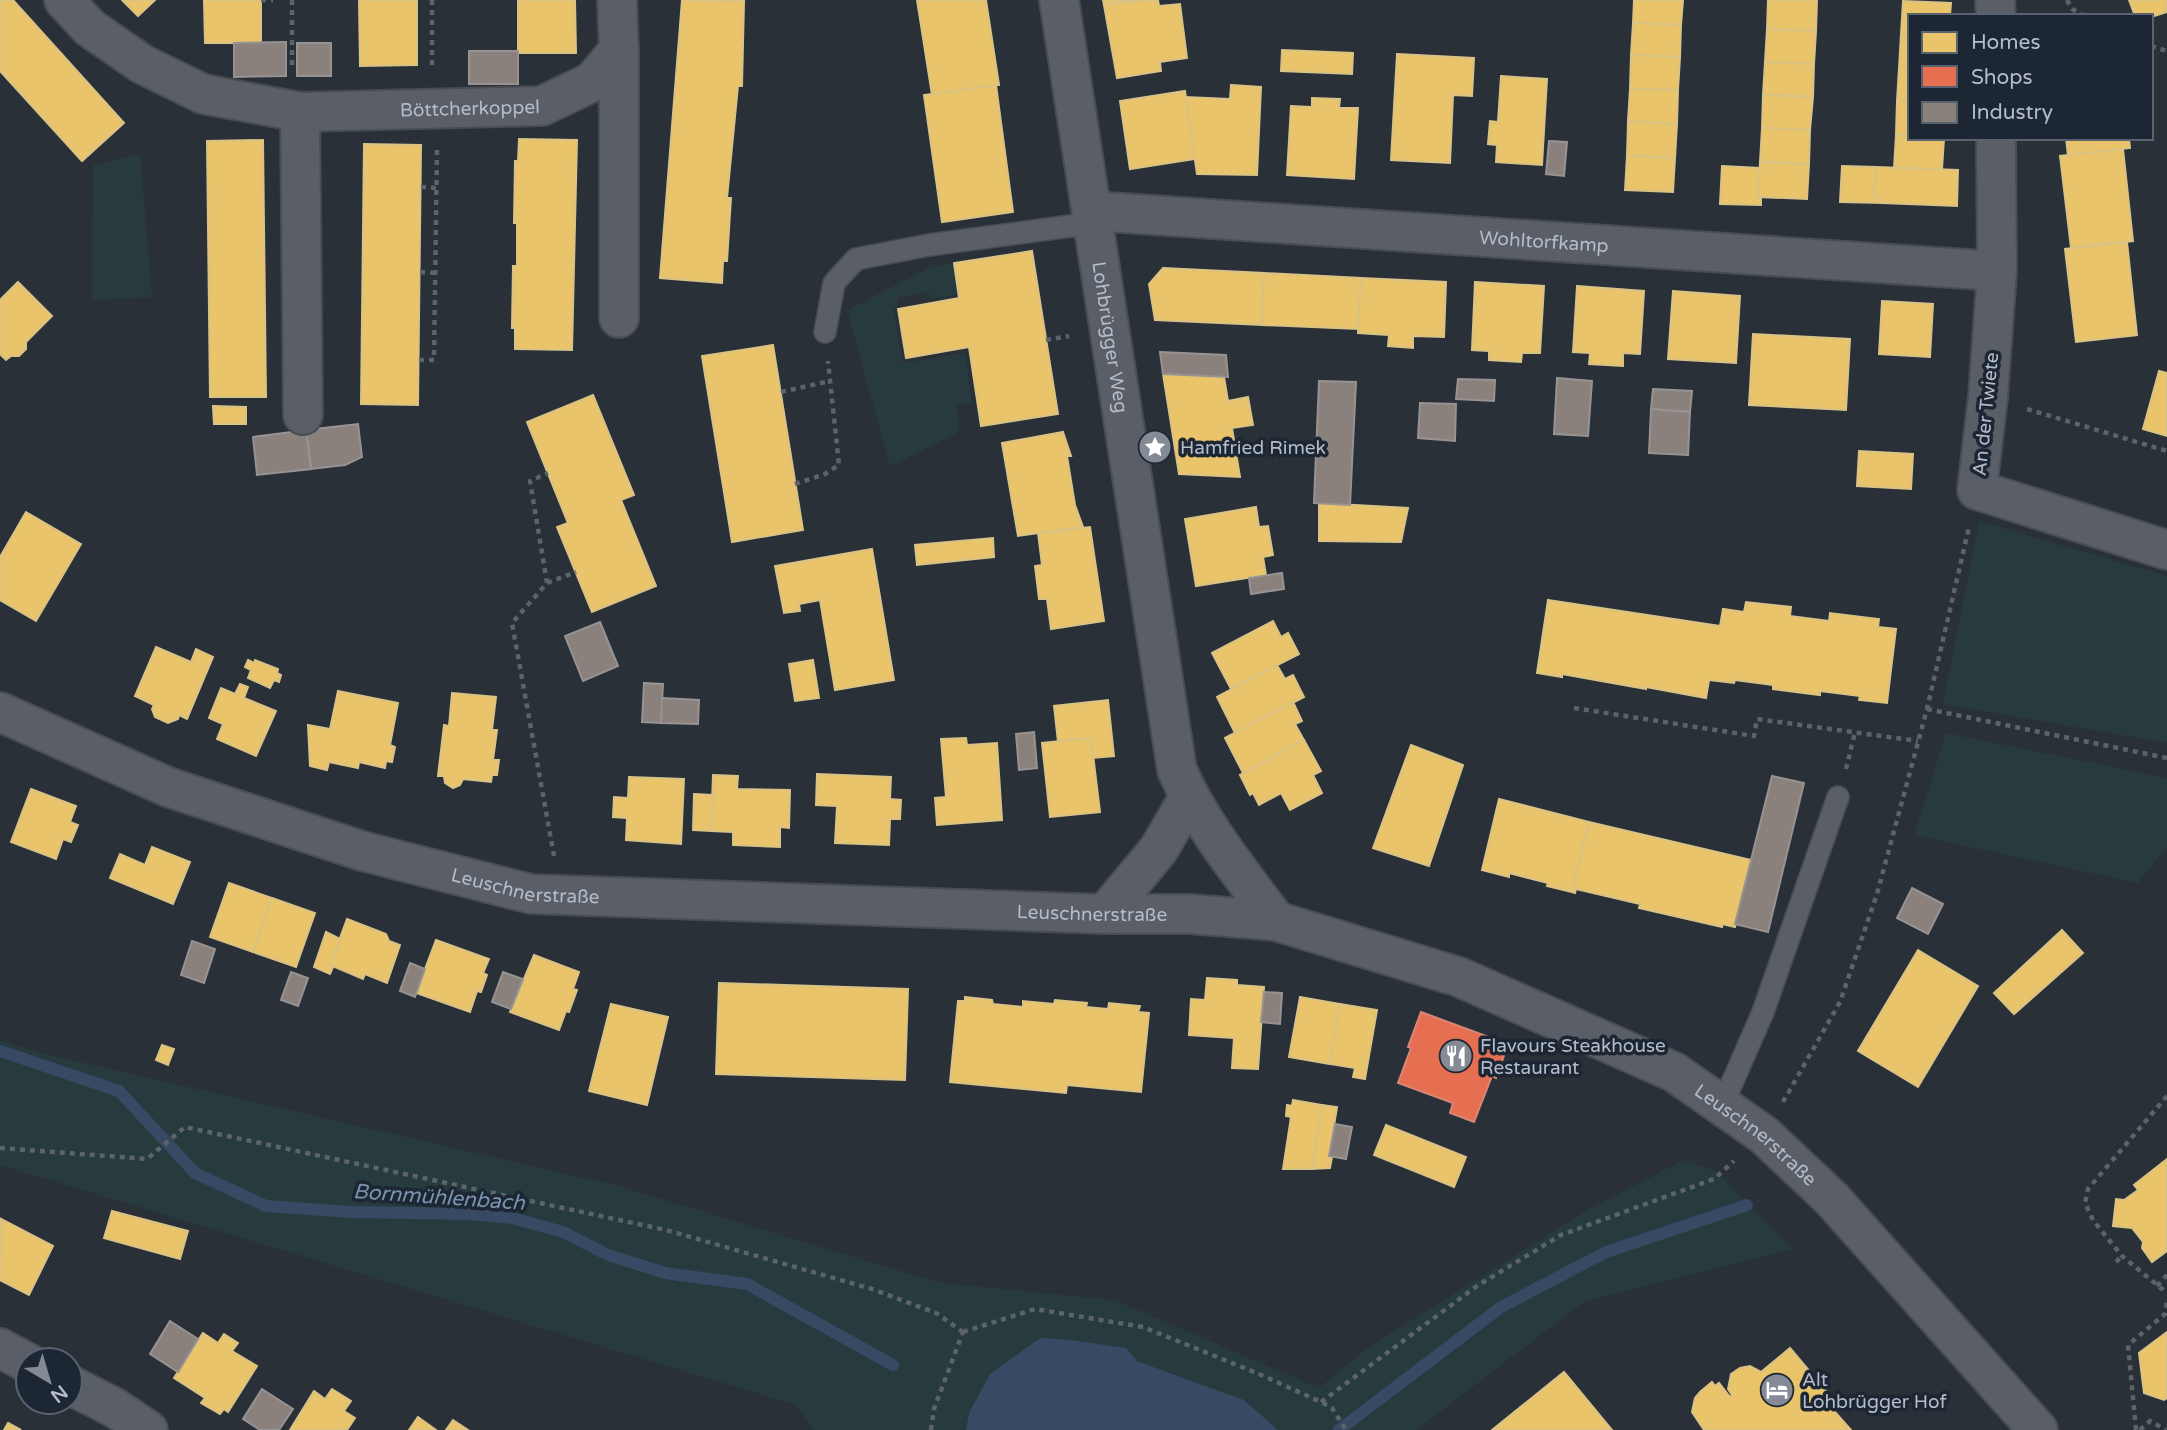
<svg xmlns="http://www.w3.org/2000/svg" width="2167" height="1430" font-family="'Varela Round',sans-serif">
<rect width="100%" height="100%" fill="#2a3038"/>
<g fill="#273a3e">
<polygon points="140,153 152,297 92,300 93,166"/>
<polygon points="954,263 958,294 930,299 929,292 897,298 898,309 893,310 903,363 965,353 972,402 956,405 960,432 890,466 847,310 933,266"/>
<polygon points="1979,521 2167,576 2167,743 1943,704"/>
<polygon points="1946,733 2167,778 2167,847 2138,883 1914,835"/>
<polygon points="0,1040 41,1053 615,1185 941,1283 1114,1300 1319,1388 1366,1349 1589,1209 1684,1160 1716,1171 1792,1249 1584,1302 1416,1430 1278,1430 1244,1400 1137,1361 1126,1348 969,1413 966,1430 813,1430 796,1405 0,1165"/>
</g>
<polygon fill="#384963" points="1040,1338 1070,1340 1126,1348 1137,1361 1244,1400 1278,1430 966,1430 969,1413 990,1374"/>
<g fill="#e9c46a" stroke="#d9c286" stroke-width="2">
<polygon points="0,0 13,0 124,123 82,161 0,71"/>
<polygon points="122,0 155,0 138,16"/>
<polygon points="204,0 261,0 261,43 205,43"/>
<polygon points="359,0 417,0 417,65 360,66"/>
<polygon points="518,0 575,0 576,53 518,53"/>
<polygon points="682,0 744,1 742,86 738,86 727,198 731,198 727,261 723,261 722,283 660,278"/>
<polygon points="917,0 986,0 999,85 932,95"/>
<polygon points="1103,0 1144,0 1104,5"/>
<polygon points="1144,0 1158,0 1159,6 1180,4 1187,58 1160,62 1161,71 1117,78 1104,5"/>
<polygon points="1634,0 1683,0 1681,25 1633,23"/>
<polygon points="1768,0 1817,0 1816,31 1767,29"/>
<polygon points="2129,0 2167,0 2167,12 2151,17 2135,16"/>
<polygon points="1903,1 1951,3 1950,16 1910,16 1910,34 1901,34"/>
<polygon points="1633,23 1681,25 1680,57 1631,55"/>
<polygon points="1767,29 1816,31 1814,64 1765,62"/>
<polygon points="1901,34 1910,34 1910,68 1899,68"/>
<polygon points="1282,50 1353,53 1352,74 1281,71"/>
<polygon points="1397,54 1474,58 1472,96 1453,95 1450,163 1391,160"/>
<polygon points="1631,55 1680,57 1678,90 1630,89"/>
<polygon points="1765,62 1814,64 1813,97 1763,95"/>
<polygon points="1899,68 1910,68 1910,101 1897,101"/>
<polygon points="1501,76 1547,79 1542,165 1496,162 1497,145 1488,144 1490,121 1498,122"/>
<polygon points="996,85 1013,212 942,222 924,95"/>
<polygon points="1231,85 1261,87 1257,175 1197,174 1186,97 1230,99"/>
<polygon points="1630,89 1678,90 1677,124 1628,121"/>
<polygon points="1185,91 1195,159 1130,169 1120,101"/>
<polygon points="1763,95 1813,97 1810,130 1762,128"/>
<polygon points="1312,98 1340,99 1339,108 1358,108 1354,179 1287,175 1291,106 1312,107"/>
<polygon points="1897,101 1910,101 1910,135 1896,135"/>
<polygon points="1628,121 1677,124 1675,158 1627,156"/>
<polygon points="1762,128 1810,130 1809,164 1760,162"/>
<polygon points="1896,135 1910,135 1910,138 1944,138 1942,170 1894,168"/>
<polygon points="2066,138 2129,138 2130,148 2068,156"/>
<polygon points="519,139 577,140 572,350 515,349 515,328 512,328 513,266 517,266 517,223 514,223 515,161 518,161"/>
<polygon points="263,140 266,397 210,397 207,141"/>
<polygon points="364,144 421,145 418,405 361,404"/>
<polygon points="2123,149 2133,241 2071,248 2060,156"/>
<polygon points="1627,156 1675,158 1673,192 1625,190"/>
<polygon points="1760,162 1809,164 1807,199 1758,197"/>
<polygon points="1722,166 1760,168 1758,197 1761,196 1761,205 1720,204"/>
<polygon points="1842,166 1876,167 1874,195 1882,203 1840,202"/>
<polygon points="1876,167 1958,170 1957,206 1882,203 1874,195"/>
<polygon points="2127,242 2137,335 2076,342 2065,249"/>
<polygon points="1032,251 1058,414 981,426 969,347 906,358 898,309 959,298 954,263"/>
<polygon points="1163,268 1264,273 1262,325 1155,320 1149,284"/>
<polygon points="1264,273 1361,278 1358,329 1262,325"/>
<polygon points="1361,278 1446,282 1444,337 1413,336 1413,348 1388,346 1389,335 1358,333"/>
<polygon points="18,282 52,316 26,342 26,349 19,356 11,356 6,360 0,354 0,300"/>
<polygon points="1475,282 1544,286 1540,353 1522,353 1521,362 1489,360 1489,351 1472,350"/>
<polygon points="1577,286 1644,291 1640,354 1623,353 1623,366 1589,364 1590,353 1573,352"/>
<polygon points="1673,291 1740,296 1736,363 1668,359"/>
<polygon points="1882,301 1933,304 1930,357 1879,354"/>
<polygon points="1753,334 1850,339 1846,410 1749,405"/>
<polygon points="773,345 803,530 732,542 702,356"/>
<polygon points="2159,371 2167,373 2167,436 2143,429"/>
<polygon points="1163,374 1224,377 1228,401 1248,397 1253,425 1232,428 1240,477 1179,474"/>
<polygon points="593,395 634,495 621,500 656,586 592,612 557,527 568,523 527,422"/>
<polygon points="213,406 246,407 246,424 214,424"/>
<polygon points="1063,432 1071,456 1067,456 1075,505 1083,527 1018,536 1002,443"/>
<polygon points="1859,451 1913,454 1911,489 1857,486"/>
<polygon points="1319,503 1408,508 1401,542 1319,541"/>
<polygon points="1256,507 1259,527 1268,526 1273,555 1263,557 1266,575 1196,586 1185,519"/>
<polygon points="26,512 81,544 36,621 0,600 0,557"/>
<polygon points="1090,527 1104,621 1051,629 1047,599 1039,599 1035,566 1042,565 1038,533"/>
<polygon points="993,538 994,557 917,565 915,545"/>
<polygon points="872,549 894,680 835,690 820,600 799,604 800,611 784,613 775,566"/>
<polygon points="1548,600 1720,626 1723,609 1744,612 1746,602 1791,607 1790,616 1829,621 1830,613 1879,619 1878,627 1896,629 1887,703 1859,700 1860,696 1820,691 1820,695 1773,689 1773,685 1735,680 1734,683 1709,680 1706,698 1646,687 1646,689 1562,674 1562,677 1537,673"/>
<polygon points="1273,621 1281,637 1288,633 1299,654 1231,689 1212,653"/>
<polygon points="156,647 191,662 196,649 213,657 187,719 179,715 178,719 168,723 155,717 152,709 154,705 135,696"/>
<polygon points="248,660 254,663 255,660 278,669 277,673 281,675 279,682 274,680 270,688 248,678 251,670 245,667"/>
<polygon points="813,660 819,698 795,701 789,664"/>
<polygon points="1277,665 1285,679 1293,675 1304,697 1235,733 1217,697"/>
<polygon points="240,684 248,687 244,698 276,711 256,756 217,739 223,724 209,718 221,688 235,694"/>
<polygon points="338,691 398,703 390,745 395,747 392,762 386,761 385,768 359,762 358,768 329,762 327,770 310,766 308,725 330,729"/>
<polygon points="452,693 496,697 492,730 497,730 493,760 499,760 497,775 492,775 491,782 463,779 460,785 453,788 445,783 444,776 438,776 444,725 449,726"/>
<polygon points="1108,700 1114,756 1093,758 1091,738 1058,742 1054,706"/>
<polygon points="1293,702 1302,721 1295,724 1304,740 1243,773 1225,738"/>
<polygon points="966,738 967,745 997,743 1002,820 937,825 935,798 946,797 941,739"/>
<polygon points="1091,738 1100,812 1050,817 1042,743"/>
<polygon points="1304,740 1321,771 1313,775 1322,793 1290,810 1281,793 1259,805 1253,793 1250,795 1240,775"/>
<polygon points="1411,745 1463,765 1429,866 1373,848"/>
<polygon points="817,774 891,777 890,799 901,800 900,819 890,819 889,845 835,843 837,806 816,805"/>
<polygon points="713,775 738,776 737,789 790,790 789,828 780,827 780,847 733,845 733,832 711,831"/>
<polygon points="629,777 684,779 681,844 626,840 627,818 613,817 614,797 628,798"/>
<polygon points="31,789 76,806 70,822 78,825 71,842 63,839 56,859 11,842"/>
<polygon points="694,794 713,795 711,831 693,830"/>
<polygon points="1499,799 1589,822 1572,892 1547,886 1548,883 1509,873 1509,877 1482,870"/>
<polygon points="1589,822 1751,860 1735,927 1722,924 1722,927 1639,908 1640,904 1576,889 1575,893 1572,892"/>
<polygon points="152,847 190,862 173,904 110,878 120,854 145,865"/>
<polygon points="229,883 272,898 253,952 210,937"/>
<polygon points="272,898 315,913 296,967 253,952"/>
<polygon points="347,919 386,934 389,941 400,945 387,983 365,974 363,979 330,965"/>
<polygon points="2062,930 2083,953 2014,1014 1994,993"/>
<polygon points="326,932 340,939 330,965 333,967 330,974 314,967"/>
<polygon points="436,940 489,959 483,973 487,975 481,992 477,991 470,1012 416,993"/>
<polygon points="1918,950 1978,986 1918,1087 1858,1051"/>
<polygon points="534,955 579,972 573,989 577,990 569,1012 566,1011 559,1030 510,1012"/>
<polygon points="1207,978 1237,980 1237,985 1264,987 1258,1069 1232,1068 1234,1038 1189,1035 1191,999 1205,1000"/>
<polygon points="719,983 908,989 905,1080 716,1074"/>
<polygon points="965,997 992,1000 993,1004 1023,1007 1023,1001 1054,1004 1055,1000 1087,1003 1086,1007 1108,1009 1109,1003 1140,1006 1138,1012 1149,1013 1141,1092 1067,1085 1066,1093 950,1082 958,1001 965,1001"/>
<polygon points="1300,997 1340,1004 1330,1064 1289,1057"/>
<polygon points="611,1004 668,1017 647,1105 589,1091"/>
<polygon points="1340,1004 1377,1010 1365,1079 1353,1077 1355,1068 1330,1064"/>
<polygon points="162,1045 174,1049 168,1065 156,1060"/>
<polygon points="1293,1100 1322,1105 1312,1169 1283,1169 1291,1117 1286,1116 1287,1105 1292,1106"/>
<polygon points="1322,1105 1337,1107 1329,1156 1332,1157 1330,1168 1312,1169"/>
<polygon points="1386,1125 1466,1157 1454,1187 1374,1155"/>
<polygon points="2167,1159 2167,1251 2152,1262 2142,1248 2143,1242 2132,1228 2113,1226 2116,1199 2124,1200 2138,1190 2134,1185"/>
<polygon points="112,1211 188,1231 180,1259 104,1238"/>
<polygon points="1,1219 53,1246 29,1295 0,1280"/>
<polygon points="2167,1332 2167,1398 2164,1400 2144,1393 2139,1353"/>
<polygon points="203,1333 218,1343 224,1334 238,1343 232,1351 257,1366 228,1412 224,1409 220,1414 201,1403 205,1398 174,1378"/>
<polygon points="1790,1348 1832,1398 1827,1403 1851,1430 1704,1430 1692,1412 1695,1398 1700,1392 1712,1382 1715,1386 1719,1383 1730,1397 1732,1395 1728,1389 1731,1374 1740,1368 1750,1366 1761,1372"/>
<polygon points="1564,1372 1612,1430 1492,1430"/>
<polygon points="332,1389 351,1401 344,1411 355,1418 347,1430 290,1430 314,1391 325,1399"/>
<polygon points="418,1417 436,1430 409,1430"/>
<polygon points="453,1420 468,1430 446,1430"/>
<polygon points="8,1423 21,1430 4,1430"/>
</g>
<polygon fill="#e76f51" stroke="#d88675" stroke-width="2" points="1421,1012 1508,1044 1496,1078 1492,1076 1474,1122 1450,1113 1453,1103 1398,1083 1411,1048 1408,1047"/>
<g fill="#8a817c" stroke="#979393" stroke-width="2">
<polygon points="286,42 286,76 234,77 234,43"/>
<rect x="297" y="43" width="34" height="33"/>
<rect x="469" y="51" width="49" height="33"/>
<polygon points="1549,141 1567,142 1564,176 1546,174"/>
<polygon points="1160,352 1226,355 1228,377 1163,374"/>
<polygon points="1557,378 1592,381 1588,436 1554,434"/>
<polygon points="1458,379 1495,380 1494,401 1456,399"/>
<polygon points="1319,381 1356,382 1350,505 1314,503"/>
<polygon points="1653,389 1692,391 1690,412 1651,409"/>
<polygon points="1420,403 1456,404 1455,441 1418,438"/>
<polygon points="1651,409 1690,412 1688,455 1649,453"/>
<polygon points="358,424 362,457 345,465 311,469 306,430"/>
<polygon points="306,430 311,469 257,475 253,437"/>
<polygon points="1282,573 1284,589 1251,594 1249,578"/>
<polygon points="600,622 618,666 583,681 565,636"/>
<polygon points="644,683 663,684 661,723 642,722"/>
<polygon points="662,698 699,700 698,724 661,723"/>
<polygon points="1034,732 1037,768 1019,770 1016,734"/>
<polygon points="1772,776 1804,783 1768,932 1735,924"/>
<polygon points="1912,888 1943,904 1928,934 1897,918"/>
<polygon points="192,941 215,949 204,983 181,975"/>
<polygon points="410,963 425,969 415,997 400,991"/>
<polygon points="291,972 308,978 298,1006 281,1000"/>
<polygon points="503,972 523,979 511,1009 492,1002"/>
<polygon points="1264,992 1282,993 1280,1024 1261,1022"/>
<polygon points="1335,1124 1352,1127 1346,1159 1329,1156"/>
<polygon points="170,1321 198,1339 178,1372 150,1354"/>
<polygon points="262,1389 293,1409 279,1430 260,1430 243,1419"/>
</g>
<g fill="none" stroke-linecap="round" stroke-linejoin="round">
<g stroke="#384963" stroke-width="12">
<polyline points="0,1051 119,1091 195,1173 266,1206 351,1212 467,1214 512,1218 563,1232 608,1255 665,1273 747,1284 893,1365"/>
<polyline points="1339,1430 1501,1307 1606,1252 1747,1205"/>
</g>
<defs>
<g id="lane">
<polyline points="825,332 834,283 856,259 929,245 1093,223"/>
<polyline points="1722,1106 1763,1012 1838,797"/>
</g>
<g id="street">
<path id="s1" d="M64,0L90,28L142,64L203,94L300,112L542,106L592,82L619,50L617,0"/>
<path id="s2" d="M1059,0L1177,770C1201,825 1240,872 1276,921"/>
<polyline points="1995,0 1996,16"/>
<polyline points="619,50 619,318"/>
<polyline points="300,112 303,415"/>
<polyline points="1996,138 1997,271 1988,397 1977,490 2167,550"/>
<path id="s3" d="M1092,211L1997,271"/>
<path id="s4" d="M0,712L168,787L362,851L531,894L1105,914H1190L1276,921L1459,977L1674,1072L1764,1135L1831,1198L2038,1430"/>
<polyline points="1105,914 1159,849 1189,797"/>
<polyline points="0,1348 28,1363"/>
<polyline points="70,1385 115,1408 148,1430"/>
</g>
</defs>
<use href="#lane" stroke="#484c53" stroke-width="24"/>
<use href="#street" stroke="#484c53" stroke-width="42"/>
<g stroke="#5d636a" stroke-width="4.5" stroke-dasharray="5 5" stroke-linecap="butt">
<polyline points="261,0 273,0"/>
<polyline points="292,0 292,69"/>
<polyline points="432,0 432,69"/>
<polyline points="2067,0 2072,9 2084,16"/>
<polyline points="2151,46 2167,51"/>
<polyline points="421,187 437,188"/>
<polyline points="420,272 436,273"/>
<polyline points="1046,340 1069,336"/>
<polyline points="419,360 434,360 437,149"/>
<polyline points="781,392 830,381"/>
<polyline points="2027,409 2167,451"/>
<polyline points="795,484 825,474 839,465 828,361"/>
<polyline points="547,583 530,481 548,473"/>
<polyline points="1574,708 1754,736 1757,719 1918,741"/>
<polyline points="1927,709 2167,758"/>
<polyline points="1846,769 1855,732"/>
<polyline points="554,856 512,623 547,583 576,572"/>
<polyline points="2167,1096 2088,1189 2085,1203 2093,1220 2122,1256 2167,1293"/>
<polyline points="1783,1102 1840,1002 1877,894 1927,709 1969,527"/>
<polyline points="0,1148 147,1159 185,1127 666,1230 872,1289 936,1313 963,1332"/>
<polyline points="2116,1262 2122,1256"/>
<polyline points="2157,1286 2167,1275"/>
<polyline points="963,1332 1035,1309 1143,1327 1259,1374 1321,1402 1332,1408 1346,1430"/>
<polyline points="1321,1402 1477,1286 1561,1235 1714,1179 1734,1161"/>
<polyline points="931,1430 934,1409 963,1332"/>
<polyline points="2136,1430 2128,1345 2165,1314 2167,1302"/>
<polyline points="2140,1430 2150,1421 2166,1430"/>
</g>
<use href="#lane" stroke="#5a5e66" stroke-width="21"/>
<use href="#street" stroke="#5a5e66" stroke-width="38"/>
</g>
<defs>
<symbol id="sight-disc" viewBox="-11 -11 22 22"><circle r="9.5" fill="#848b96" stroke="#1d2633"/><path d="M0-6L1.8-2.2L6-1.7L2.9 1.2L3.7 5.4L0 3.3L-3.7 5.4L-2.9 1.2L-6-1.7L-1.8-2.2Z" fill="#fff"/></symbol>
<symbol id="restaurant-disc" viewBox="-11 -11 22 22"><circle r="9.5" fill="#848b96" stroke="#1d2633"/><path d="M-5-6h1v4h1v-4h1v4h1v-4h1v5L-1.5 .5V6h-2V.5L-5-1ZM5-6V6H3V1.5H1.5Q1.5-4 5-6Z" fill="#fff"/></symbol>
<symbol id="hotel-disc" viewBox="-11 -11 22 22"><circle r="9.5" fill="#848b96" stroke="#1d2633"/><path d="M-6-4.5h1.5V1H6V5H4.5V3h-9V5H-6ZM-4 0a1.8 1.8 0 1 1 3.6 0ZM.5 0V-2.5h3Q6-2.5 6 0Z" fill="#fff"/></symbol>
</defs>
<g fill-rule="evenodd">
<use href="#sight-disc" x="1136" y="428" width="38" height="38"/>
<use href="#restaurant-disc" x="1437" y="1037" width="38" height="38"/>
<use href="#hotel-disc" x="1758" y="1371" width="38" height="38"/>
</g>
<g text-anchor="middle" stroke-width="7" stroke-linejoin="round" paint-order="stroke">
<g font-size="19" fill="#b4bcc9" stroke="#1d2633">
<text dy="7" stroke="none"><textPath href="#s1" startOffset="438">Böttcherkoppel</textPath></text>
<text dy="7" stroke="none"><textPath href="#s3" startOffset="453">Wohltorfkamp</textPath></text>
<text dy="7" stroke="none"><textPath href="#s2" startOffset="341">Lohbrügger Weg</textPath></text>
<text transform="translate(1985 414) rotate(-84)" y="7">An der Twiete</text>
<text dy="7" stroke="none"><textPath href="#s4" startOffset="556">Leuschnerstraße</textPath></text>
<text dy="7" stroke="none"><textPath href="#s4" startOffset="1124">Leuschnerstraße</textPath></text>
<text dy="7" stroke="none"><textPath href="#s4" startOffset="1838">Leuschnerstraße</textPath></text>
</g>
<g font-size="19" fill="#b4bcc9" stroke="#1d2633" text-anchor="start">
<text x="1180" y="454">Hamfried Rimek</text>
<text x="1480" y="1052">Flavours Steakhouse<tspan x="1480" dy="22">Restaurant</tspan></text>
<text x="1802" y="1386">Alt<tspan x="1802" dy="22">Lohbrügger Hof</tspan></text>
</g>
<g font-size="21" font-style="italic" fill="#7c92b1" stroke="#1d2633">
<text transform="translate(439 1197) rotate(4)" y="7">Bornmühlenbach</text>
</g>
</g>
<rect x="1908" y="14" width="245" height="126" fill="#1d2633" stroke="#59626f" stroke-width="2"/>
<rect x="1922" y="32" width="35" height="21" fill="#e9c46a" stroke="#59626f" stroke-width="2"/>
<text x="1971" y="49" font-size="21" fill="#b4bcc9">Homes</text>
<rect x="1922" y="66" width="35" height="21" fill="#e76f51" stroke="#59626f" stroke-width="2"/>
<text x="1971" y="84" font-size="21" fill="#b4bcc9">Shops</text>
<rect x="1922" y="102" width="35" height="21" fill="#8a817c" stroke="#59626f" stroke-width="2"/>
<text x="1971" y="119" font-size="21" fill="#b4bcc9">Industry</text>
<g transform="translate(49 1381) rotate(142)"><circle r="33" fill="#1d2633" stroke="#59626f" stroke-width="2"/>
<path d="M0-5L12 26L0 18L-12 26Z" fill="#848b96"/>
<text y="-10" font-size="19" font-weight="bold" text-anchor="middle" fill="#b4bcc9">N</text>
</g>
</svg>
